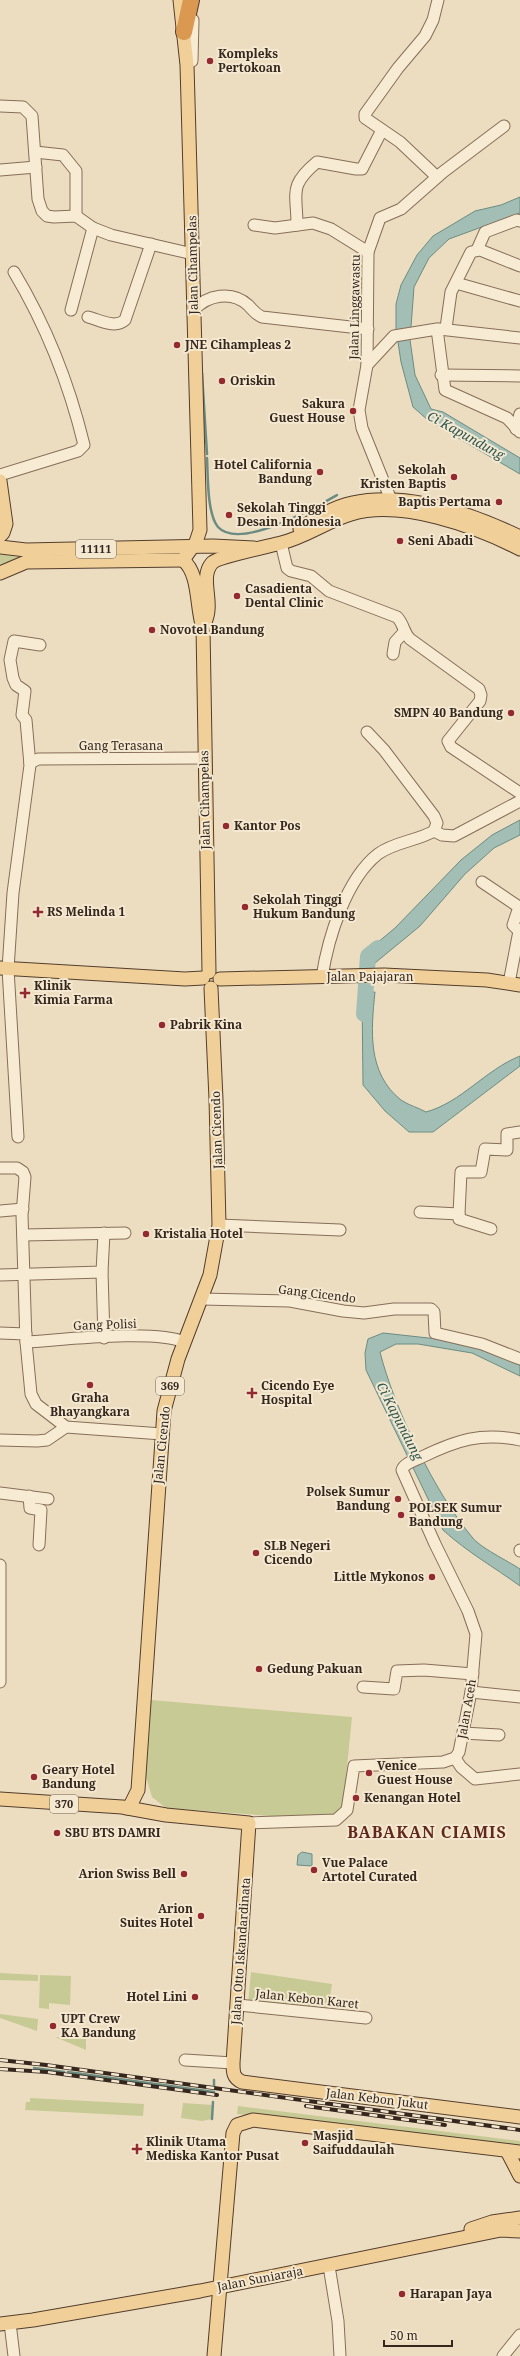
<svg xmlns="http://www.w3.org/2000/svg" width="520" height="2356" font-family="'Noto Serif',serif">
<rect width="100%" height="100%" fill="#edddc0"/>
<g fill="#c7ca95">
<polygon points="0,554 25,558 0,564"/>
<polygon points="151,1700 352,1717 343,1807 337,1816 325,1820 166,1808 152,1797 146,1777"/>
<polygon points="251,1972 332,1984 328,2011 248,2004"/>
<polygon points="0,1973 38,1975 38,1981 0,1980"/>
<polygon points="40,1975 71,1976 70,2005 49,2003 49,2009 39,2008"/>
<polygon points="0,2014 38,2019 37,2031 0,2018"/>
<polygon points="55,2037 86,2039 86,2050"/>
<polygon points="30,2098 144,2104 143,2116 25,2110 26,2102 30,2102"/>
<polygon points="183,2103 213,2105 212,2119 202,2121 181,2118"/>
<polygon points="238,2106 520,2141 520,2147 237,2114"/>
</g>
<g fill="#a3bfb5" stroke="#6b8c82">
<polygon points="520,197 520,213 449,239 429,258 414,287 410,340 415,375 431,409 443,412 520,458 520,474 429,421 413,407 401,362 396,329 396,304 401,285 417,255 433,236 475,211 501,205"/>
<polygon points="520,820 520,835 494,848 465,874 420,926 375,963 360,964 371,948 395,928 461,860 492,835"/>
<path d="M362,992H375C371,1030 367,1073 401,1100C408,1105 419,1108 426,1112C462,1102 485,1070 520,1056V1066L433,1132H409L385,1111L363,1085Z"/>
<path d="M383,1333L483,1344L520,1362V1376L472,1353L418,1344H396L380,1352C394,1408 435,1493 472,1537C479,1547 508,1561 520,1569V1586C494,1567 467,1552 443,1530L366,1370L365,1353L368,1339Z"/>
<polygon points="302,1852 312,1854 312,1866 297,1865 298,1855"/>
</g>
<g fill="none" stroke-linecap="round" stroke-linejoin="round">
<g stroke="#6b8c82" stroke-width="2.5">
<polyline points="202,373 207,454"/>
<path d="M207,458C208,476 207,514 218,527C240,551 316,507 337,495"/>
<polyline points="34,2068 64,2072"/>
<polyline points="68,2072 214,2092"/>
<polyline points="214,2088 214,2080"/>
<polyline points="212,2119 213,2102"/>
</g>
<polyline stroke="#a3bfb5" stroke-width="16" points="364,1014 368,956 378,948"/>
<defs>
<g id="minor">
<polyline points="192,61 193,20"/>
<polyline points="0,106 23,107 32,116 38,199 42,211 47,216 54,217 76,216 93,228 111,235 193,254"/>
<polyline points="35,152 63,155 76,171 76,216"/>
<polyline points="0,170 36,167"/>
<polyline points="437,177 400,142 365,118 365,114 398,68 425,36 433,20 438,0"/>
<polyline points="254,225 275,228 313,223 331,229 368,252"/>
<path d="M297,225C297,193 288,186 317,162L356,169H362L382,130"/>
<polyline points="477,250 485,232 517,220 520,221"/>
<polyline points="456,283 520,301"/>
<polyline points="71,310 93,228"/>
<path d="M194,310C207,295 232,290 248,305C253,310 255,314 262,317L368,329"/>
<path d="M88,317C100,320 115,329 125,320L151,244"/>
<polyline points="446,328 451,292 471,252 480,250 520,266"/>
<polyline points="439,329 520,338"/>
<polyline points="367,365 394,336 437,329 445,390 507,418 520,432"/>
<polyline points="441,375 520,376"/>
<polyline points="516,429 520,414"/>
<path d="M0,475L78,451L84,445C69,383 47,327 14,272"/>
<polyline points="391,500 362,428 359,410 367,365 368,252 380,218 401,209 443,172 504,126"/>
<path d="M281,543L287,568L291,571L311,576L329,591L397,617C404,624 403,632 410,639L479,689L481,695L480,701L448,741L451,747L520,793"/>
<polyline points="393,654 395,642 404,632"/>
<polyline points="30,763 38,759 204,758"/>
<polyline points="434,831 442,835 454,836 520,801"/>
<polyline points="482,882 519,907 513,925 519,931 509,983"/>
<path d="M322,977C328,938 346,879 378,854C394,842 417,841 434,831L437,823L434,816L384,750L367,732"/>
<polyline points="18,1137 8,969 13,893 30,765 26,720 22,715 25,691 16,685 13,678 10,660 14,641 40,645"/>
<polyline points="0,1168 17,1168 23,1172 25,1177 22,1215 26,1342 31,1394 36,1404 66,1427 162,1434"/>
<polyline points="0,1211 23,1209"/>
<polyline points="420,1212 459,1214 461,1172 481,1172 485,1149 507,1150 507,1134 520,1132"/>
<polyline points="459,1214 459,1219 491,1229"/>
<polyline points="219,1225 340,1230"/>
<polyline points="23,1235 125,1233"/>
<polyline points="0,1275 102,1272"/>
<polyline points="202,1299 290,1301 343,1311 364,1313 394,1309 431,1309 434,1312 435,1333 482,1344 520,1359"/>
<polyline points="0,1333 26,1334"/>
<polyline points="104,1338 102,1272 104,1233"/>
<path d="M26,1342C61,1340 155,1329 184,1342"/>
<polyline points="0,1440 37,1441 47,1440 66,1427"/>
<polyline points="0,1493 48,1499"/>
<polyline points="29,1496 30,1508 41,1510 39,1545"/>
<polyline points="520,1550 520,1551"/>
<polyline points="0,1565 0,1682"/>
<polyline points="363,1687 394,1689 397,1671 424,1670 473,1674"/>
<polyline points="471,1692 520,1697"/>
<polyline points="463,1733 499,1735"/>
<polyline points="455,1758 461,1767 475,1779 520,1774"/>
<path d="M249,1823L336,1820L347,1810L354,1766L443,1762L455,1758L459,1752L471,1692L476,1634L468,1611L435,1544L402,1470C404,1463 416,1460 422,1457C457,1440 481,1432 520,1440"/>
<polyline points="238,2005 366,2018"/>
<polyline points="185,2060 233,2063"/>
<polyline points="329,2266 338,2321 340,2356"/>
<polyline points="10,2323 14,2356"/>
<polyline points="503,2356 520,2335"/>
</g>
<g id="major">
<polyline points="180,0 187,65 200,530 196,542 183,560"/>
<polyline points="0,481 6,524 3,533 0,536"/>
<path d="M300,529C316,518 333,507 352,503C408,491 470,513 520,537"/>
<polyline points="0,547 26,550 213,546 254,548"/>
<path d="M183,560C200,574 196,607 203,628L209,972"/>
<polyline points="0,573 26,562 183,560"/>
<path d="M203,628C205,622 208,616 208,610C210,596 201,575 212,563C217,557 270,546 281,543C306,537 327,521 351,514C401,499 475,526 520,549"/>
<polyline points="0,968 185,979 203,978"/>
<polyline points="220,979 384,975 487,980 520,985"/>
<path d="M0,1799L122,1807L166,1815L249,1823L233,2063C233,2072 233,2078 242,2082L520,2117"/>
<polyline points="127,1808 131,1804 138,1790 164,1411 178,1359 210,1275 219,1225 216,1099 211,988"/>
<polyline points="507,2151 520,2176"/>
<polyline points="471,2229 492,2222 520,2218"/>
<polyline points="0,2324 33,2320 200,2291 501,2230 520,2231"/>
<polyline points="214,2356 233,2133 237,2125 253,2120 520,2152"/>
</g>
<polyline id="highway" points="184,32 191,0"/>
</defs>
<use href="#minor" stroke="#856e59" stroke-width="13"/>
<use href="#major" stroke="#533d2d" stroke-width="15"/>
<use href="#highway" stroke="#533d2d" stroke-width="18"/>
<use href="#minor" stroke="#f8ebd3" stroke-width="11"/>
<use href="#major" stroke="#f0d098" stroke-width="13"/>
<use href="#highway" stroke="#db9851" stroke-width="16"/>
<defs>
<g id="rail">
<polyline points="0,2060 46,2065 520,2130"/>
<polyline points="0,2069 47,2072 217,2095"/>
<polyline points="306,2106 445,2125"/>
</g>
</defs>
<use href="#rail" stroke="#35271d" stroke-width="4"/>
<use href="#rail" stroke="#f4e8d0" stroke-width="2.5" stroke-dasharray="8" stroke-linecap="butt"/>
</g>
<g fill="#932a30" stroke="#f4e8d0" stroke-width="1.5">
<circle cx="210" cy="61" r="4"/>
<circle cx="177" cy="345" r="4"/>
<circle cx="222" cy="381" r="4"/>
<circle cx="353" cy="411" r="4"/>
<circle cx="320" cy="472" r="4"/>
<circle cx="454" cy="477" r="4"/>
<circle cx="499" cy="502" r="4"/>
<circle cx="229" cy="515" r="4"/>
<circle cx="400" cy="541" r="4"/>
<circle cx="237" cy="596" r="4"/>
<circle cx="152" cy="630" r="4"/>
<circle cx="511" cy="713" r="4"/>
<circle cx="226" cy="826" r="4"/>
<circle cx="245" cy="907" r="4"/>
<path d="M36 906h4v4h4v4h-4v4h-4v-4h-4v-4h4z"/>
<path d="M23 987h4v4h4v4h-4v4h-4v-4h-4v-4h4z"/>
<circle cx="162" cy="1025" r="4"/>
<circle cx="146" cy="1234" r="4"/>
<circle cx="90" cy="1385" r="4"/>
<path d="M250 1387h4v4h4v4h-4v4h-4v-4h-4v-4h4z"/>
<circle cx="398" cy="1499" r="4"/>
<circle cx="401" cy="1515" r="4"/>
<circle cx="256" cy="1553" r="4"/>
<circle cx="432" cy="1577" r="4"/>
<circle cx="259" cy="1669" r="4"/>
<circle cx="369" cy="1773" r="4"/>
<circle cx="34" cy="1777" r="4"/>
<circle cx="356" cy="1798" r="4"/>
<circle cx="57" cy="1833" r="4"/>
<circle cx="314" cy="1870" r="4"/>
<circle cx="184" cy="1874" r="4"/>
<circle cx="201" cy="1916" r="4"/>
<circle cx="195" cy="1997" r="4"/>
<circle cx="53" cy="2026" r="4"/>
<circle cx="305" cy="2143" r="4"/>
<path d="M135 2143h4v4h4v4h-4v4h-4v-4h-4v-4h4z"/>
<circle cx="402" cy="2294" r="4"/>
</g>
<g text-anchor="middle" stroke-width="4" stroke-linejoin="round" paint-order="stroke">
<g fill="#f4e8d0" stroke="#6e6153" stroke-width="1">
<rect x="76" y="540" width="40" height="18" rx="3"/>
<rect x="156" y="1377" width="28" height="18" rx="3"/>
<rect x="50" y="1795" width="28" height="18" rx="3"/>
</g>
<g font-size="11" font-weight="bold" fill="#35271d">
<text x="96" y="553">11111</text>
<text x="170" y="1390">369</text>
<text x="64" y="1808">370</text>
</g>
<g font-size="12" font-weight="bold" fill="#35271d" stroke="#f4e8d0" text-anchor="start">
<text x="218" y="58">Kompleks<tspan x="218" dy="14">Pertokoan</tspan></text>
<text x="185" y="349">JNE Cihampleas 2</text>
<text x="230" y="385">Oriskin</text>
<text x="345" y="408" text-anchor="end">Sakura<tspan x="345" dy="14">Guest House</tspan></text>
<text x="312" y="469" text-anchor="end">Hotel California<tspan x="312" dy="14">Bandung</tspan></text>
<text x="446" y="474" text-anchor="end">Sekolah<tspan x="446" dy="14">Kristen Baptis</tspan></text>
<text x="491" y="506" text-anchor="end">Baptis Pertama</text>
<text x="237" y="512">Sekolah Tinggi<tspan x="237" dy="14">Desain Indonesia</tspan></text>
<text x="408" y="545">Seni Abadi</text>
<text x="245" y="593">Casadienta<tspan x="245" dy="14">Dental Clinic</tspan></text>
<text x="160" y="634">Novotel Bandung</text>
<text x="503" y="717" text-anchor="end">SMPN 40 Bandung</text>
<text x="234" y="830">Kantor Pos</text>
<text x="253" y="904">Sekolah Tinggi<tspan x="253" dy="14">Hukum Bandung</tspan></text>
<text x="47" y="916">RS Melinda 1</text>
<text x="34" y="990">Klinik<tspan x="34" dy="14">Kimia Farma</tspan></text>
<text x="170" y="1029">Pabrik Kina</text>
<text x="154" y="1238">Kristalia Hotel</text>
<text x="261" y="1390">Cicendo Eye<tspan x="261" dy="14">Hospital</tspan></text>
<text x="90" y="1402" text-anchor="middle">Graha<tspan x="90" dy="14">Bhayangkara</tspan></text>
<text x="390" y="1496" text-anchor="end">Polsek Sumur<tspan x="390" dy="14">Bandung</tspan></text>
<text x="409" y="1512">POLSEK Sumur<tspan x="409" dy="14">Bandung</tspan></text>
<text x="264" y="1550">SLB Negeri<tspan x="264" dy="14">Cicendo</tspan></text>
<text x="424" y="1581" text-anchor="end">Little Mykonos</text>
<text x="267" y="1673">Gedung Pakuan</text>
<text x="377" y="1770">Venice<tspan x="377" dy="14">Guest House</tspan></text>
<text x="42" y="1774">Geary Hotel<tspan x="42" dy="14">Bandung</tspan></text>
<text x="364" y="1802">Kenangan Hotel</text>
<text x="65" y="1837">SBU BTS DAMRI</text>
<text x="322" y="1867">Vue Palace<tspan x="322" dy="14">Artotel Curated</tspan></text>
<text x="176" y="1878" text-anchor="end">Arion Swiss Bell</text>
<text x="193" y="1913" text-anchor="end">Arion<tspan x="193" dy="14">Suites Hotel</tspan></text>
<text x="187" y="2001" text-anchor="end">Hotel Lini</text>
<text x="61" y="2023">UPT Crew<tspan x="61" dy="14">KA Bandung</tspan></text>
<text x="313" y="2140">Masjid<tspan x="313" dy="14">Saifuddaulah</tspan></text>
<text x="146" y="2146">Klinik Utama<tspan x="146" dy="14">Mediska Kantor Pusat</tspan></text>
<text x="410" y="2298">Harapan Jaya</text>
</g>
<g font-size="12" fill="#35271d" stroke="#f4e8d0">
<text transform="translate(193 265) rotate(-91)" y="4">Jalan Cihampelas</text>
<text transform="translate(355 307) rotate(-89)" y="4">Jalan Linggawastu</text>
<text x="121" y="750">Gang Terasana</text>
<text transform="translate(205 800) rotate(-91)" y="4">Jalan Cihampelas</text>
<text x="370" y="981">Jalan Pajajaran</text>
<text transform="translate(217 1130) rotate(-92)" y="4">Jalan Cicendo</text>
<text transform="translate(317 1294) rotate(7)" y="4">Gang Cicendo</text>
<text transform="translate(105 1325) rotate(-2)" y="4">Gang Polisi</text>
<text transform="translate(162 1445) rotate(-84)" y="4">Jalan Cicendo</text>
<text transform="translate(467 1709) rotate(-80)" y="4">Jalan Aceh</text>
<text transform="translate(241 1951) rotate(-86)" y="4">Jalan Otto Iskandardinata</text>
<text transform="translate(307 1999) rotate(6)" y="4">Jalan Kebon Karet</text>
<text transform="translate(377 2099) rotate(7)" y="4">Jalan Kebon Jukut</text>
<text transform="translate(260 2279) rotate(-11)" y="4">Jalan Suniaraja</text>
</g>
<g font-size="13" font-style="italic" fill="#2c5550" stroke="#f4e8d0">
<text transform="translate(466 435) rotate(29)" y="5">Ci Kapundung</text>
<text transform="translate(400 1421) rotate(63)" y="5">Ci Kapundung</text>
</g>
<g font-size="16" font-weight="bold" letter-spacing="1" fill="#61281d" stroke="#f4e8d0">
<text x="427" y="1838">BABAKAN CIAMIS</text>
</g>
</g>
<path d="M384 2340v6h68v-6" fill="none" stroke="#35271d" stroke-width="2"/>
<text x="390" y="2340" font-size="12" fill="#35271d" stroke="#f4e8d0" stroke-width="3" paint-order="stroke">50 m</text>
</svg>
